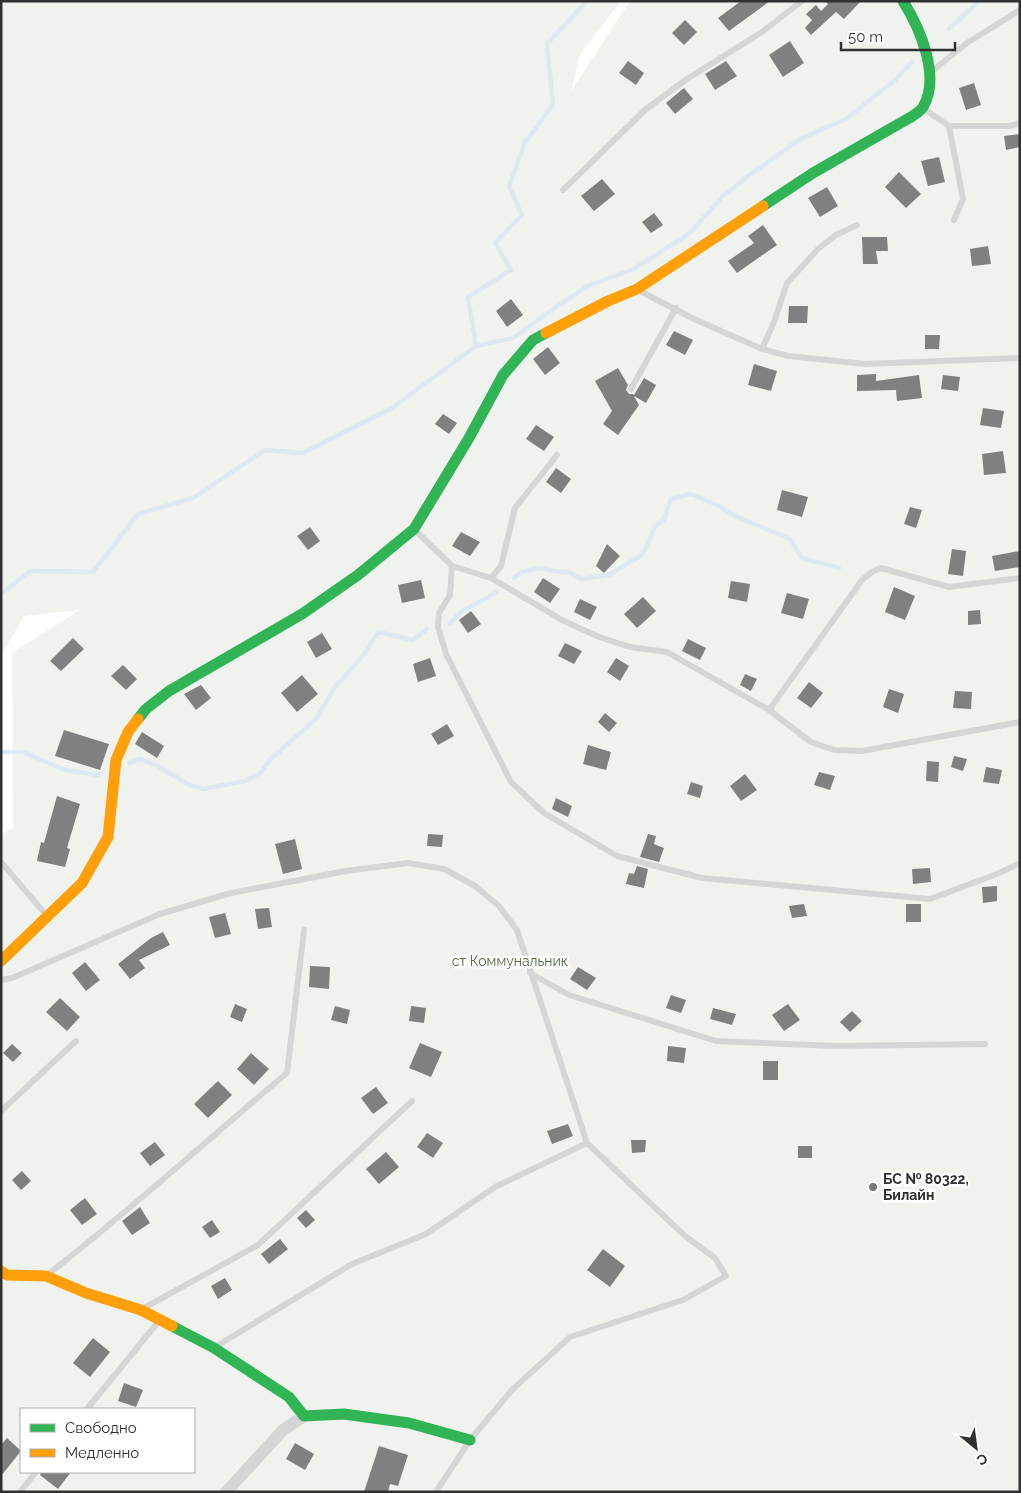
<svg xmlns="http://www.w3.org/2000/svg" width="1021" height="1493" font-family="Raleway,sans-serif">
<rect width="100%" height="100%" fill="#fff"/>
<path fill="#f0f3ed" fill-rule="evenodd" d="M1,1H621L580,54L571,91L630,1H1020V1492H1V834L13,828L12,653L80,610L24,616L1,656ZM21,1409H194V1472H21Z"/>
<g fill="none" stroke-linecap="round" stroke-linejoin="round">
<g stroke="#dde8f0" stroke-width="4.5">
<polyline points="949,29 979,1"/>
<polyline points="476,346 513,338 556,307 590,285 634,269 690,233 722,197 755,171 802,138 846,119 895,80 912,62"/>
<polyline points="514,578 522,572 540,568 558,572 569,572 581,579 609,575 642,555 655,527 664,519 671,499 691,494 717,505 735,516 790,539 802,558 839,568"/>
<polyline points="1,594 30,571 93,572 138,514 193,498 265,450 303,453 392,408 476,346 468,297 511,270 495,243 522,215 509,187 525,142 553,105 547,44 587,1"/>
<polyline points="450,623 461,612 497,592"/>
<polyline points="1,752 23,752 65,770 98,775 101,773"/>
<polyline points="129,763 141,759 158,766 187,784 203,789 245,781 260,773 271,759 317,718 335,687 362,657 378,632 413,640 427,629"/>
</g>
</g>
<g fill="#808080">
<polygon points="741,1 770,1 729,31 718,18"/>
<polygon points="825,1 861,1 844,19 836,12 811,35 805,28 812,20 806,14 816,5 821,11 828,4"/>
<polygon points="685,20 697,32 684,45 672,33"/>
<polygon points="790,41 804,63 783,77 769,55"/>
<polygon points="628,61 644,73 636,85 619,73"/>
<polygon points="726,61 737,76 715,90 705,74"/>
<polygon points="974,83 981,105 966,110 959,88"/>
<polygon points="684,88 693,99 675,114 666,103"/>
<polygon points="1020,134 1020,147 1006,150 1004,136"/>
<polygon points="939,157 945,182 928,186 921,161"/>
<polygon points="899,172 921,194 906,208 885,187"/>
<polygon points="602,179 615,194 594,211 581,196"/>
<polygon points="827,187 838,206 820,217 808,198"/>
<polygon points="654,213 663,225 651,233 642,222"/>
<polygon points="763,225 777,245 737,273 728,261 754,243 748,236"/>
<polygon points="862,237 887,237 888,251 876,251 878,264 863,264"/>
<polygon points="988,246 991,264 972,266 970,249"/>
<polygon points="511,299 523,315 507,327 496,311"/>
<polygon points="789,306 808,306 807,323 788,323"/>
<polygon points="674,331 693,340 685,355 666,345"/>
<polygon points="925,335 940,335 939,349 925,349"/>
<polygon points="548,347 560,363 545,375 533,359"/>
<polygon points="754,364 777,371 771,391 748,385"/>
<polygon points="618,368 628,385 626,390 629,394 633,394 634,395 644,378 656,385 646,403 634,396 639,405 618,435 603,424 612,411 595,381"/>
<polygon points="876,374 876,381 919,375 922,398 897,401 896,390 857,391 857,375"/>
<polygon points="943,375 960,377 958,391 941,389"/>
<polygon points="983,408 1004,411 1001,428 980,425"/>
<polygon points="443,414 457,423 449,434 435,424"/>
<polygon points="536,425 554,437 544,451 526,439"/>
<polygon points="1003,451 1006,473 984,475 982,454"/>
<polygon points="556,468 571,479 561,493 546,482"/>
<polygon points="782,490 808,497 802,517 777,510"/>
<polygon points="910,507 922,510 916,528 904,524"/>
<polygon points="310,527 320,541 308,550 297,536"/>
<polygon points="461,532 480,542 470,556 452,546"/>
<polygon points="607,544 620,556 604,573 596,566"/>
<polygon points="952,549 966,551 963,576 948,574"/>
<polygon points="1020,551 1020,567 995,571 992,556"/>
<polygon points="543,578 560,589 550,603 534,592"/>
<polygon points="421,580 425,598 402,603 398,585"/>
<polygon points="731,581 750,584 747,602 728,598"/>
<polygon points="894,587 915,596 905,620 885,612"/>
<polygon points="787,593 809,599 803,619 781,613"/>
<polygon points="643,597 656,611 637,628 624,614"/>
<polygon points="580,599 597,607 590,620 574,612"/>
<polygon points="980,610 981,624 968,625 968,611"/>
<polygon points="471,611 481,624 468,633 459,620"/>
<polygon points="322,633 332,649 316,658 307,642"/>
<polygon points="73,638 84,649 61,671 50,661"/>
<polygon points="688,639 706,648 700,660 682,651"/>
<polygon points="565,643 582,651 574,664 558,656"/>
<polygon points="430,658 436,676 418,682 413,664"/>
<polygon points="616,658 629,666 620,681 607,672"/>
<polygon points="123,665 137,679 126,690 111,676"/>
<polygon points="745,674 757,679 751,691 740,685"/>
<polygon points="302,675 318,694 297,712 281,693"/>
<polygon points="809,682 823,693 811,708 797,698"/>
<polygon points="201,685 211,698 196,710 184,694"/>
<polygon points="889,689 904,694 898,713 883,707"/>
<polygon points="955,691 972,692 971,709 953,708"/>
<polygon points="605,713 617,723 609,732 598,722"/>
<polygon points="447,724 454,736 438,745 431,734"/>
<polygon points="64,730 109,744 100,770 55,756"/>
<polygon points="142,732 164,746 157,758 135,744"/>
<polygon points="588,745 611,752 606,770 583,764"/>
<polygon points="954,756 967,759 963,771 951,767"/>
<polygon points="927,761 939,762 938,782 926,781"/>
<polygon points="986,767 1002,770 999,784 983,782"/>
<polygon points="819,772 835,776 830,790 814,785"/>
<polygon points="745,774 757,790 741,801 730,786"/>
<polygon points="691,782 703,786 700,798 687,794"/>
<polygon points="57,796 80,804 67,848 70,849 65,867 37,861 41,842 44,843"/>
<polygon points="556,798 572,806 568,817 552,809"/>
<polygon points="428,834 443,835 442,847 427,846"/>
<polygon points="648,834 656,836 654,844 664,848 659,862 640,857"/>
<polygon points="295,839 302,869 283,874 275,844"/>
<polygon points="637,866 648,869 644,888 626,884 629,873 634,874"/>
<polygon points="930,868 931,882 913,884 912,869"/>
<polygon points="997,886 997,901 983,903 982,887"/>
<polygon points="804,904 807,916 792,918 789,906"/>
<rect x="906" y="904" width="15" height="18"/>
<polygon points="269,908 272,927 258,929 255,909"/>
<polygon points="225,913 231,934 215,938 209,917"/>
<polygon points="163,932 170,945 139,960 145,968 130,979 118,964 151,938"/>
<polygon points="85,962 100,980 86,991 72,973"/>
<polygon points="310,966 330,967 329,989 309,987"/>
<polygon points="578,967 596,978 587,990 570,979"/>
<polygon points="671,995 686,1000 681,1013 666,1008"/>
<polygon points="60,998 80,1017 67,1031 46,1012"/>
<polygon points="235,1004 247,1009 242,1022 230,1017"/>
<polygon points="788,1004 800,1020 784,1031 772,1015"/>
<polygon points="335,1006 350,1010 347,1024 331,1020"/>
<polygon points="411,1006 426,1008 424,1023 409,1021"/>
<polygon points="713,1008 736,1014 732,1025 710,1019"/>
<polygon points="852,1011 862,1021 850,1032 840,1022"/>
<polygon points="420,1043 442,1052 431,1077 409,1068"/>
<polygon points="12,1044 22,1053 13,1062 3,1053"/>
<polygon points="668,1046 686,1048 684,1063 667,1061"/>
<polygon points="251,1053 269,1069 254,1085 237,1069"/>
<rect x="763" y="1061" width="15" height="19"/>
<polygon points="218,1081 232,1095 208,1118 194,1104"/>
<polygon points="376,1087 388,1103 373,1114 361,1098"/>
<polygon points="568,1124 573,1136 552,1144 547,1131"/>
<polygon points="427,1133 443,1143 433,1158 417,1147"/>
<polygon points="631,1140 646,1140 645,1152 632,1153"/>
<polygon points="155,1142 165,1155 150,1166 140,1153"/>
<rect x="798" y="1146" width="14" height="12"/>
<polygon points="386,1152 399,1167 379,1184 366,1169"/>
<polygon points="22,1171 31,1181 21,1190 12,1180"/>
<polygon points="85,1198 97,1214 82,1225 70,1210"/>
<polygon points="140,1207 150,1223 132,1235 122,1221"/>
<polygon points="306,1210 315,1220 306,1228 297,1218"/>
<polygon points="212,1220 220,1232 210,1238 202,1227"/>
<polygon points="280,1239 288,1249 269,1264 261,1254"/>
<polygon points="603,1249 625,1266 610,1287 587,1270"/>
<polygon points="225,1278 232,1290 218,1299 211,1286"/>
<polygon points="93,1338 110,1352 90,1377 73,1363"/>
<polygon points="124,1383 143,1390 136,1407 118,1401"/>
<polygon points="7,1438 21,1451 1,1476 1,1445"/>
<polygon points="295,1443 314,1454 305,1470 286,1459"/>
<polygon points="379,1446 408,1455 398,1486 390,1484 388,1492 364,1492"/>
<polygon points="41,1472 71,1472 58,1489 40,1475"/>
</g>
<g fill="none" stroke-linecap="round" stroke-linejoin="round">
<g stroke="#d5d5d5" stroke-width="6">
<polyline points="932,71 967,43 1020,10"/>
<polyline points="924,109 949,126 1009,126 1020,123"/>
<polyline points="949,126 963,199 954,220"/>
<polyline points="563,190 646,109 687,79 762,32 802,1"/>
<polyline points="638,290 694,319 762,349 788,356 865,364 1020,358"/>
<polyline points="762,349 774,322 787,283 818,249 836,235 857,225"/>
<polyline points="631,389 676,308"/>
<polyline points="415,530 452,566 491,578 562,620 599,637 630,647 667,652 769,710 862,580 872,572 881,568 949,587 1020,578"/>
<polyline points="452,566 450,595 439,613 438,627 446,654 511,782 544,813 617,856 702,878 930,899 997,874 1020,863"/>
<polyline points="491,578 501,566 515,508 557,455"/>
<polyline points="769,710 811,742 834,750 862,751 1020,722"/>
<polyline points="1,862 47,916"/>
<polyline points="530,973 569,995 716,1041 836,1046 985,1044"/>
<polyline points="1,980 12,978 160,914 231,893 346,871 408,863 444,869 475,886 499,906 517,930 587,1143 685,1236 715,1258 726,1276 683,1300 570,1337 512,1390 470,1440 436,1492"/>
<polyline points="1,1111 76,1041"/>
<path d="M47,1275C130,1211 207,1140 287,1073L304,930"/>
<polyline points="144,1308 258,1245 412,1101"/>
<polyline points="215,1347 352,1264 426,1234 495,1187 587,1143"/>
<polyline points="87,1409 159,1321"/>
<polyline points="20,1492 36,1472"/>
</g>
<polyline stroke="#d5d5d5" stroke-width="12" points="226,1492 283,1430 304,1416"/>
<g stroke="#30b455" stroke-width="11">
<path d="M763,206L813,173L911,117C915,114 920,112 923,107C941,77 920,28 903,1"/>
<polyline points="138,719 146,709 169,691 302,614 358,575 414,529 469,438 503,375 533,340 546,333"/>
<polyline points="172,1326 214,1348 289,1397 304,1416 344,1414 409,1423 470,1440"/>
</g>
<g stroke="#ff9f0a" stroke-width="11">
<polyline points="546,333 608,301 637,289 763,206"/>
<polyline points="1,961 82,883 108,837 116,760 128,732 138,719"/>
<polyline points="1,1271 7,1275 46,1276 86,1293 141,1310 172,1326"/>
</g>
</g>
<circle fill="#797979" stroke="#fff" stroke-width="2" cx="873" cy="1187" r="5"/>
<g text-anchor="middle" stroke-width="5" stroke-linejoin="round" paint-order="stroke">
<g font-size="14" fill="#526a41" stroke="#fff">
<text x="510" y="966">ст Коммунальник</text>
</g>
<g font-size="14" font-weight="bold" fill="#313131" stroke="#fff" text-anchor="start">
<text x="883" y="1184">БС № 80322,<tspan x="883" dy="16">Билайн</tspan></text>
</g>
</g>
<rect width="1021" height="1493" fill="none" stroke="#313131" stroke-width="5"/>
<rect x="20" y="1408" width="175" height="65" fill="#ffffff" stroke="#adadad"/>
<rect x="30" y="1424" width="25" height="8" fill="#30b455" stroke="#adadad"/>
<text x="65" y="1433" font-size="15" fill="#313131">Свободно</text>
<rect x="30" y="1449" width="25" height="8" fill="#ff9f0a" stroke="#adadad"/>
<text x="65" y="1458" font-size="15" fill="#313131">Медленно</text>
<g transform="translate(976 1448) rotate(151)" stroke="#ffffff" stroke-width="4" paint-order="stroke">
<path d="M0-4L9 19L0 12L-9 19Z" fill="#313131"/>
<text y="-8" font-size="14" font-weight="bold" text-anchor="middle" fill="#313131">С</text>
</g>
<path d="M841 42v8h114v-8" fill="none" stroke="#313131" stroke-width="2.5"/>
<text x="848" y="42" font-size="15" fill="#313131" stroke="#ffffff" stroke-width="4" paint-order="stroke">50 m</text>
</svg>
